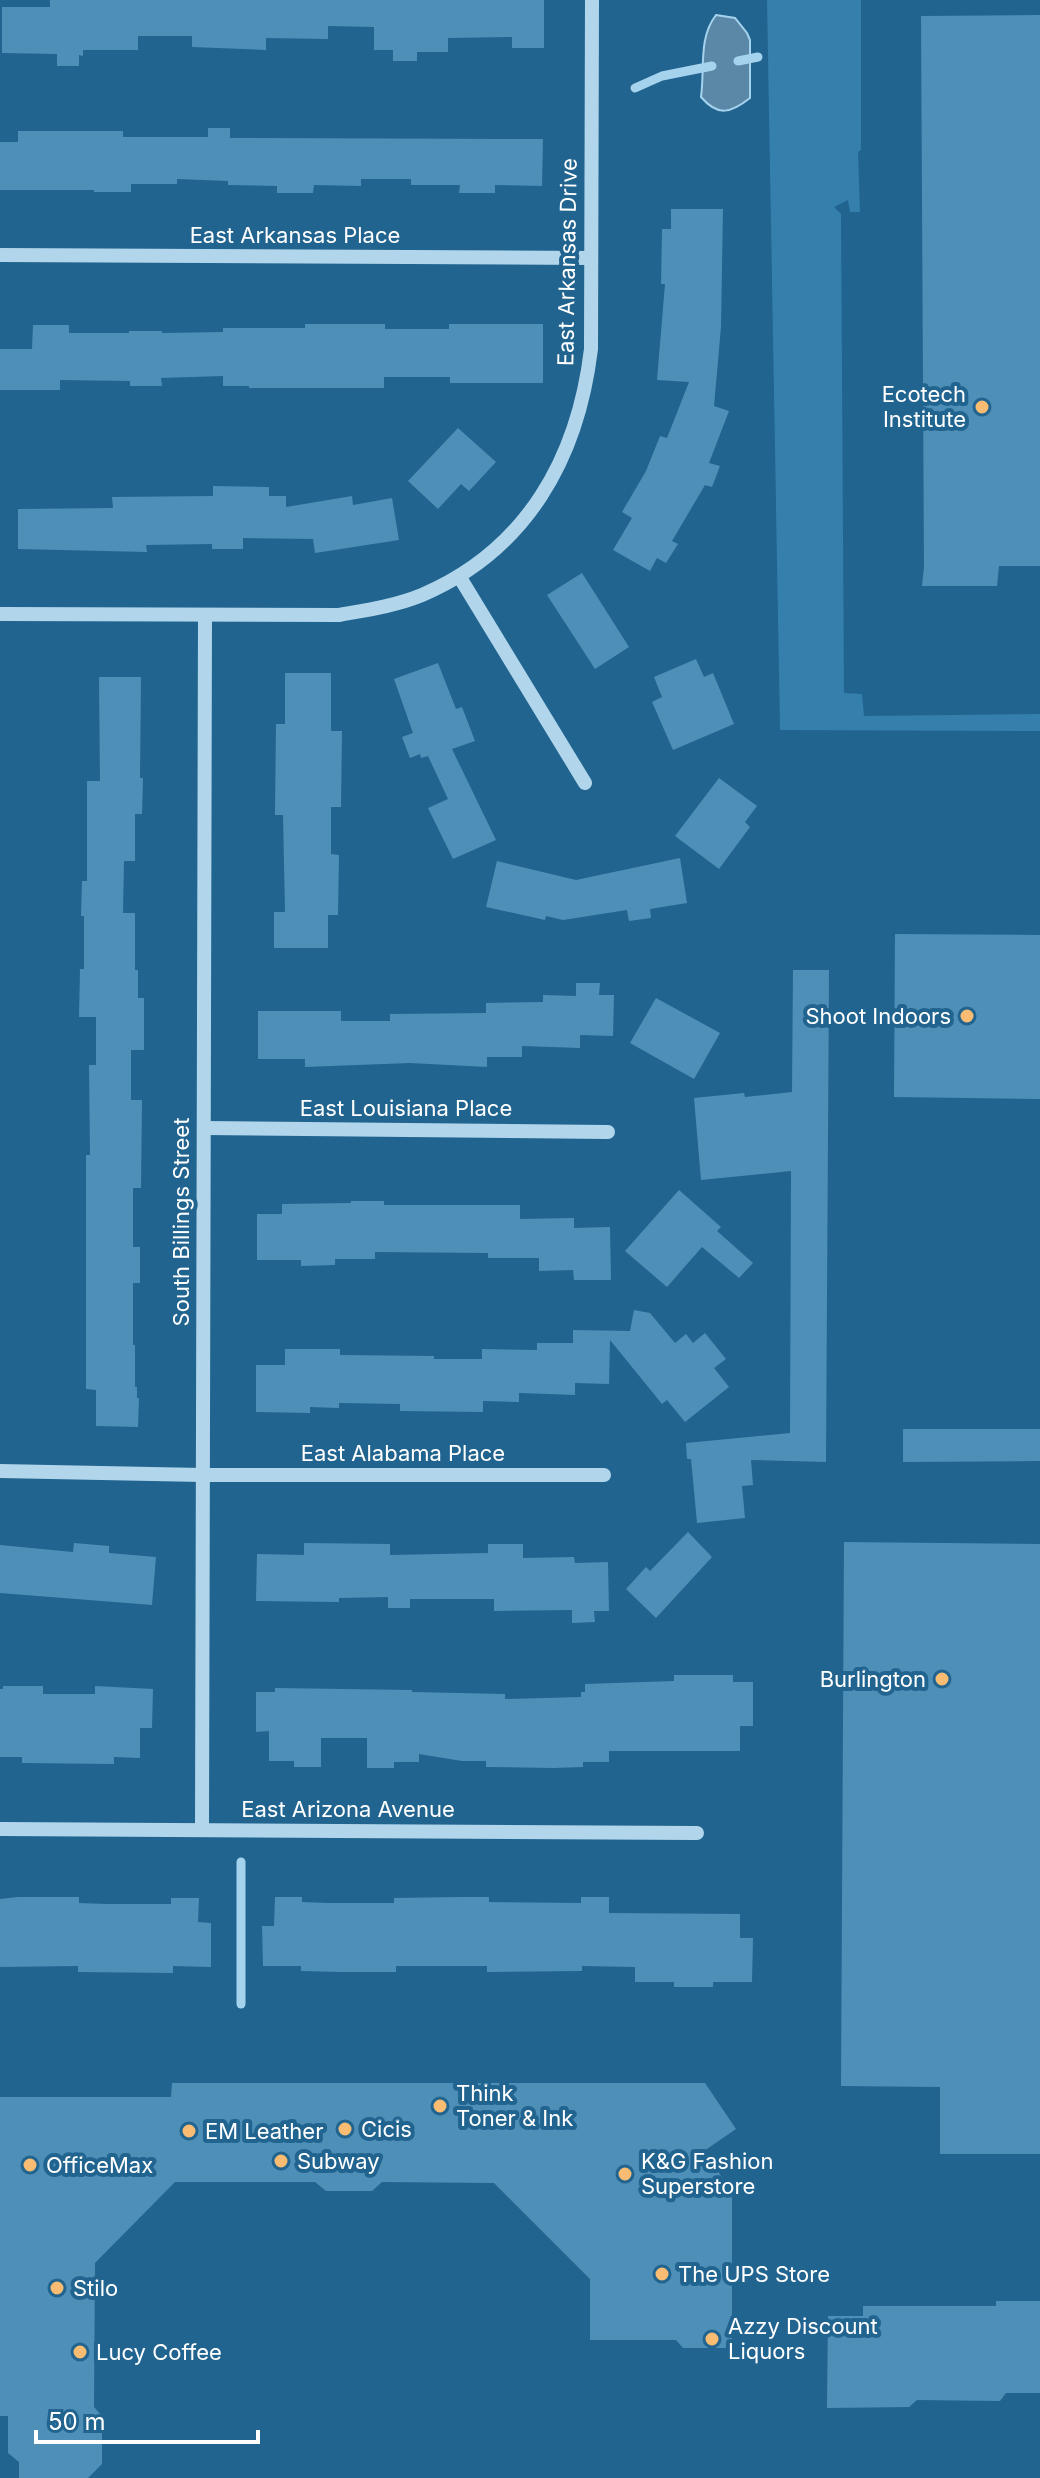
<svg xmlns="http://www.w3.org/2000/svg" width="1040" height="2478" font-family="Inter,sans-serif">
<rect width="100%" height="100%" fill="#21648f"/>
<polygon fill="#357fad" points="767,0 861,0 861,150 858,152 860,212 850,212 848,200 834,207 841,214 844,693 862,694 864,716 1040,714 1040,731 780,730"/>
<path fill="#5b88a6" stroke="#a5d3ee" stroke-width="2" d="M716,15L735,18L747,33L750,40V98C731,113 718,117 701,97C705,69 698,38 716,15Z"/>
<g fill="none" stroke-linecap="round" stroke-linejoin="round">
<g stroke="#a5d3ee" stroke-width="9">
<polyline points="738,61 758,57"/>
<polyline points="635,88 662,76 712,66"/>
<polyline points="241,1862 241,2004"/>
</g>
</g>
<g fill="#4e8fb8">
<polygon points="50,0 544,0 544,48 512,48 512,37 448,38 448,52 417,52 417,61 393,61 393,50 374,50 374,27 328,26 328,39 266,38 266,50 192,47 192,36 138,36 138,50 83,50 83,56 79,55 79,66 57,66 57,54 2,53 2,7 50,7"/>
<polygon points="1040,15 1040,566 999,566 997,586 922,586 924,567 921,16"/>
<polygon points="208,128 230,128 230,138 543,139 542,186 495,185 495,193 459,193 460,185 411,185 411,179 361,179 361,186 314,185 313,193 277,193 277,186 228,185 228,181 177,179 177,184 131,184 131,192 94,192 94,190 0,190 0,142 18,142 18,131 123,131 123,137 208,137"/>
<polygon points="671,209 723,209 721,327 714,406 729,411 709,463 720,466 712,487 705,485 672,541 678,544 666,563 657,558 650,571 613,550 632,518 622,512 646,471 660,436 667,438 689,382 657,380 665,284 661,284 662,229 671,229"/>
<polygon points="305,324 385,324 385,329 449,329 449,324 543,324 543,383 450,383 450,377 384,377 384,388 249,388 249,386 223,386 223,376 161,378 162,386 130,386 130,381 60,380 60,390 0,390 0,349 32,349 33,325 69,325 69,333 129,333 129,331 162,331 162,333 223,332 223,328 305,328"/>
<polygon points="458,428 496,462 469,491 461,484 438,509 408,481"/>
<polygon points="213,486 269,487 269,496 286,496 286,507 352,496 353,505 392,498 399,540 315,553 313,539 243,538 243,549 212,549 212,544 146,545 147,552 18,549 18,509 113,508 112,497 213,496"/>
<polygon points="582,573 629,647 595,669 547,595"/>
<polygon points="696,659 704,677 713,673 734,724 673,750 652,702 662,697 654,677"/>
<polygon points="438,663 456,709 462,707 475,741 452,749 496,840 453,859 428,808 448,799 428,756 421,758 420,754 410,758 402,737 413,733 394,679"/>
<polygon points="285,673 331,673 331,731 342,731 341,807 331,807 331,854 339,855 338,915 328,915 328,948 274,948 274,912 285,912 283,815 275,815 276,724 285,724"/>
<polygon points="99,677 141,677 140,778 143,778 142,814 135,814 135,861 124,861 123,913 135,913 135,970 138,970 138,998 144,998 144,1050 131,1050 131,1100 142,1100 141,1188 133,1188 133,1247 140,1247 140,1283 133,1283 133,1345 135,1345 135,1387 137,1387 137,1398 139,1398 138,1427 96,1426 96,1390 86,1389 86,1155 90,1155 89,1065 96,1065 96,1017 79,1017 80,969 84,969 84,916 81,916 82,881 87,881 87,781 100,781"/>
<polygon points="719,778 757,806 745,822 750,827 719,869 675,836"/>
<polygon points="680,858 687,903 650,909 651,918 629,921 627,910 563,920 546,916 545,920 486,907 497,861 576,880"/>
<polygon points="895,934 1040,935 1040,1099 894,1097"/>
<polygon points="793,970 829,970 826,1462 751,1460 753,1485 742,1486 745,1518 697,1523 691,1459 687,1459 686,1443 790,1433 791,1171 701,1180 694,1098 744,1093 745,1097 792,1092"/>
<polygon points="576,983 600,983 599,995 614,995 613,1036 580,1035 580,1048 522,1046 522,1057 487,1057 487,1067 410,1063 305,1067 305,1059 258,1059 258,1011 341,1011 341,1021 390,1021 390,1014 486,1013 486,1003 543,1002 543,995 576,996"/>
<polygon points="656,998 720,1033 694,1079 630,1043"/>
<polygon points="679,1190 721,1227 717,1231 753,1263 739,1278 702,1247 667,1287 625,1251"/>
<polygon points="351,1201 384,1201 384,1205 520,1205 520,1219 574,1218 574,1228 610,1227 611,1280 574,1280 573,1270 539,1271 539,1258 488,1258 488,1253 375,1252 375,1259 335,1259 335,1265 301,1266 301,1260 257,1260 257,1214 282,1214 282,1204 351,1203"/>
<polygon points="634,1310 650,1313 675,1343 686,1334 693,1343 705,1333 726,1359 714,1368 729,1387 685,1422 667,1400 662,1404 610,1340 609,1384 575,1383 575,1395 519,1393 519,1402 483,1401 483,1412 400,1411 400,1404 339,1403 339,1408 310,1407 310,1413 256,1412 256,1365 285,1365 285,1349 340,1349 340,1355 434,1356 434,1359 482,1359 482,1349 537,1350 537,1343 573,1343 573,1330 630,1331"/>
<polygon points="903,1429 1040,1429 1040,1461 903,1462"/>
<polygon points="688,1532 712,1557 656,1618 626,1589 646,1567 650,1571"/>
<polygon points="844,1542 1040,1544 1040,2154 940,2154 940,2087 841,2086"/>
<polygon points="74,1543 109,1546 109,1553 156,1557 152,1605 0,1593 0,1545 73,1552"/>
<polygon points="304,1543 390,1544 390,1555 488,1553 488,1544 523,1544 523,1558 574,1557 575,1563 608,1562 609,1611 594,1611 595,1622 572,1623 572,1610 494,1611 494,1599 410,1599 410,1608 388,1608 388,1597 339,1598 339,1602 334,1602 256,1601 257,1554 304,1555"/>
<polygon points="674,1675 733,1675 733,1682 753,1682 753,1726 740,1726 740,1751 609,1751 609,1762 583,1762 583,1767 554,1768 486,1767 486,1761 462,1761 419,1754 419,1762 394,1762 394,1768 367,1768 367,1738 321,1738 321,1767 294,1767 294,1761 269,1761 269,1731 256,1732 256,1692 275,1692 275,1688 412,1690 412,1692 505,1694 505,1699 581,1697 581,1692 585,1692 585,1684 674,1681"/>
<polygon points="3,1686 43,1686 43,1694 95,1694 95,1686 153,1689 152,1728 140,1728 140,1758 114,1757 114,1764 22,1763 22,1757 0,1757 0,1689 3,1689"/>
<polygon points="18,1897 79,1897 79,1903 106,1904 171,1904 171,1898 199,1898 198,1922 211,1923 211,1967 173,1966 173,1973 78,1972 78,1966 0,1967 0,1899"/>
<polygon points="275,1897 302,1897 302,1902 328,1903 394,1903 394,1898 461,1897 489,1897 489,1902 581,1903 581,1897 609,1897 609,1913 740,1914 740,1938 753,1938 752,1982 713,1982 713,1987 674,1987 674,1982 635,1982 635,1967 582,1966 582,1971 487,1972 487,1966 396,1966 396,1972 341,1972 301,1971 301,1966 263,1966 262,1926 274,1926"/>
<polygon points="172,2083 705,2083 736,2129 704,2151 732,2192 732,2348 683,2348 676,2340 590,2340 590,2279 494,2183 382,2182 372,2191 326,2191 315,2182 175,2182 95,2263 94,2407 102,2416 102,2464 88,2478 19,2478 19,2462 8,2453 8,2416 0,2416 0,2097 171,2097"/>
<polygon points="996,2301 1040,2301 1040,2393 1006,2393 1000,2401 917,2400 909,2407 827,2408 828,2316 863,2316 863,2306 996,2306"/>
</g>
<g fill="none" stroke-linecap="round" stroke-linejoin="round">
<g stroke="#b1d6ec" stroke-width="14">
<polyline points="0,255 591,258"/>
<polyline points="459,576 585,783"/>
<path d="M0,614L339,615C367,610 395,606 422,595C527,550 578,458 591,349L592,0"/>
<polyline points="204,1128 608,1132"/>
<polyline points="0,1471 202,1475 604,1475"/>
<polyline points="0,1829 697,1833"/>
<polyline points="202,1830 205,615"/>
</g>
</g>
<g fill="#f9bc72" stroke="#21648f" stroke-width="3">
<circle cx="982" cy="407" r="8"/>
<circle cx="967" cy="1016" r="8"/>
<circle cx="942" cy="1679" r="8"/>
<circle cx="440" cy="2106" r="8"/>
<circle cx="345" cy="2129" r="8"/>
<circle cx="189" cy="2131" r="8"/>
<circle cx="281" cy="2161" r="8"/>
<circle cx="30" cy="2165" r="8"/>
<circle cx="625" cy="2174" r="8"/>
<circle cx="662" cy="2274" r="8"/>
<circle cx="57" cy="2288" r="8"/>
<circle cx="712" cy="2339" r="8"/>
<circle cx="80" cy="2352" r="8"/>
</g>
<g text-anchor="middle" stroke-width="8" stroke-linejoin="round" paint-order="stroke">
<g font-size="22" fill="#fff" stroke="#21648f">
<text x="295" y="243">East Arkansas Place</text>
<text transform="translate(567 262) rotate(-89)" y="8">East Arkansas Drive</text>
<text x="406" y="1116">East Louisiana Place</text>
<text transform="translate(181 1222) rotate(-90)" y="8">South Billings Street</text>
<text x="403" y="1461">East Alabama Place</text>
<text x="348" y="1817">East Arizona Avenue</text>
</g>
<g font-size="22" fill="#fff" stroke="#21648f" text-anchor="start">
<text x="966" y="402" text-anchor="end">Ecotech<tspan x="966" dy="25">Institute</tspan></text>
<text x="951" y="1024" text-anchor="end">Shoot Indoors</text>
<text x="926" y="1687" text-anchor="end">Burlington</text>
<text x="456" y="2101">Think<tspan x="456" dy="25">Toner &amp; Ink</tspan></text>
<text x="361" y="2137">Cicis</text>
<text x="205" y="2139">EM Leather</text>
<text x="297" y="2169">Subway</text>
<text x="641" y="2169">K&amp;G Fashion<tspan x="641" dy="25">Superstore</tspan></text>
<text x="46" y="2173">OfficeMax</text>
<text x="678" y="2282">The UPS Store</text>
<text x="73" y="2296">Stilo</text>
<text x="728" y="2334">Azzy Discount<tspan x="728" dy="25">Liquors</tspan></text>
<text x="96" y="2360">Lucy Coffee</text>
</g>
</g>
<path d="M36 2430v12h222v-12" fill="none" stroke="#ffffff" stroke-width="4"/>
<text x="48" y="2430" font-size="24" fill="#ffffff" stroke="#21648f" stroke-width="6" paint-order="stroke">50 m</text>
</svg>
